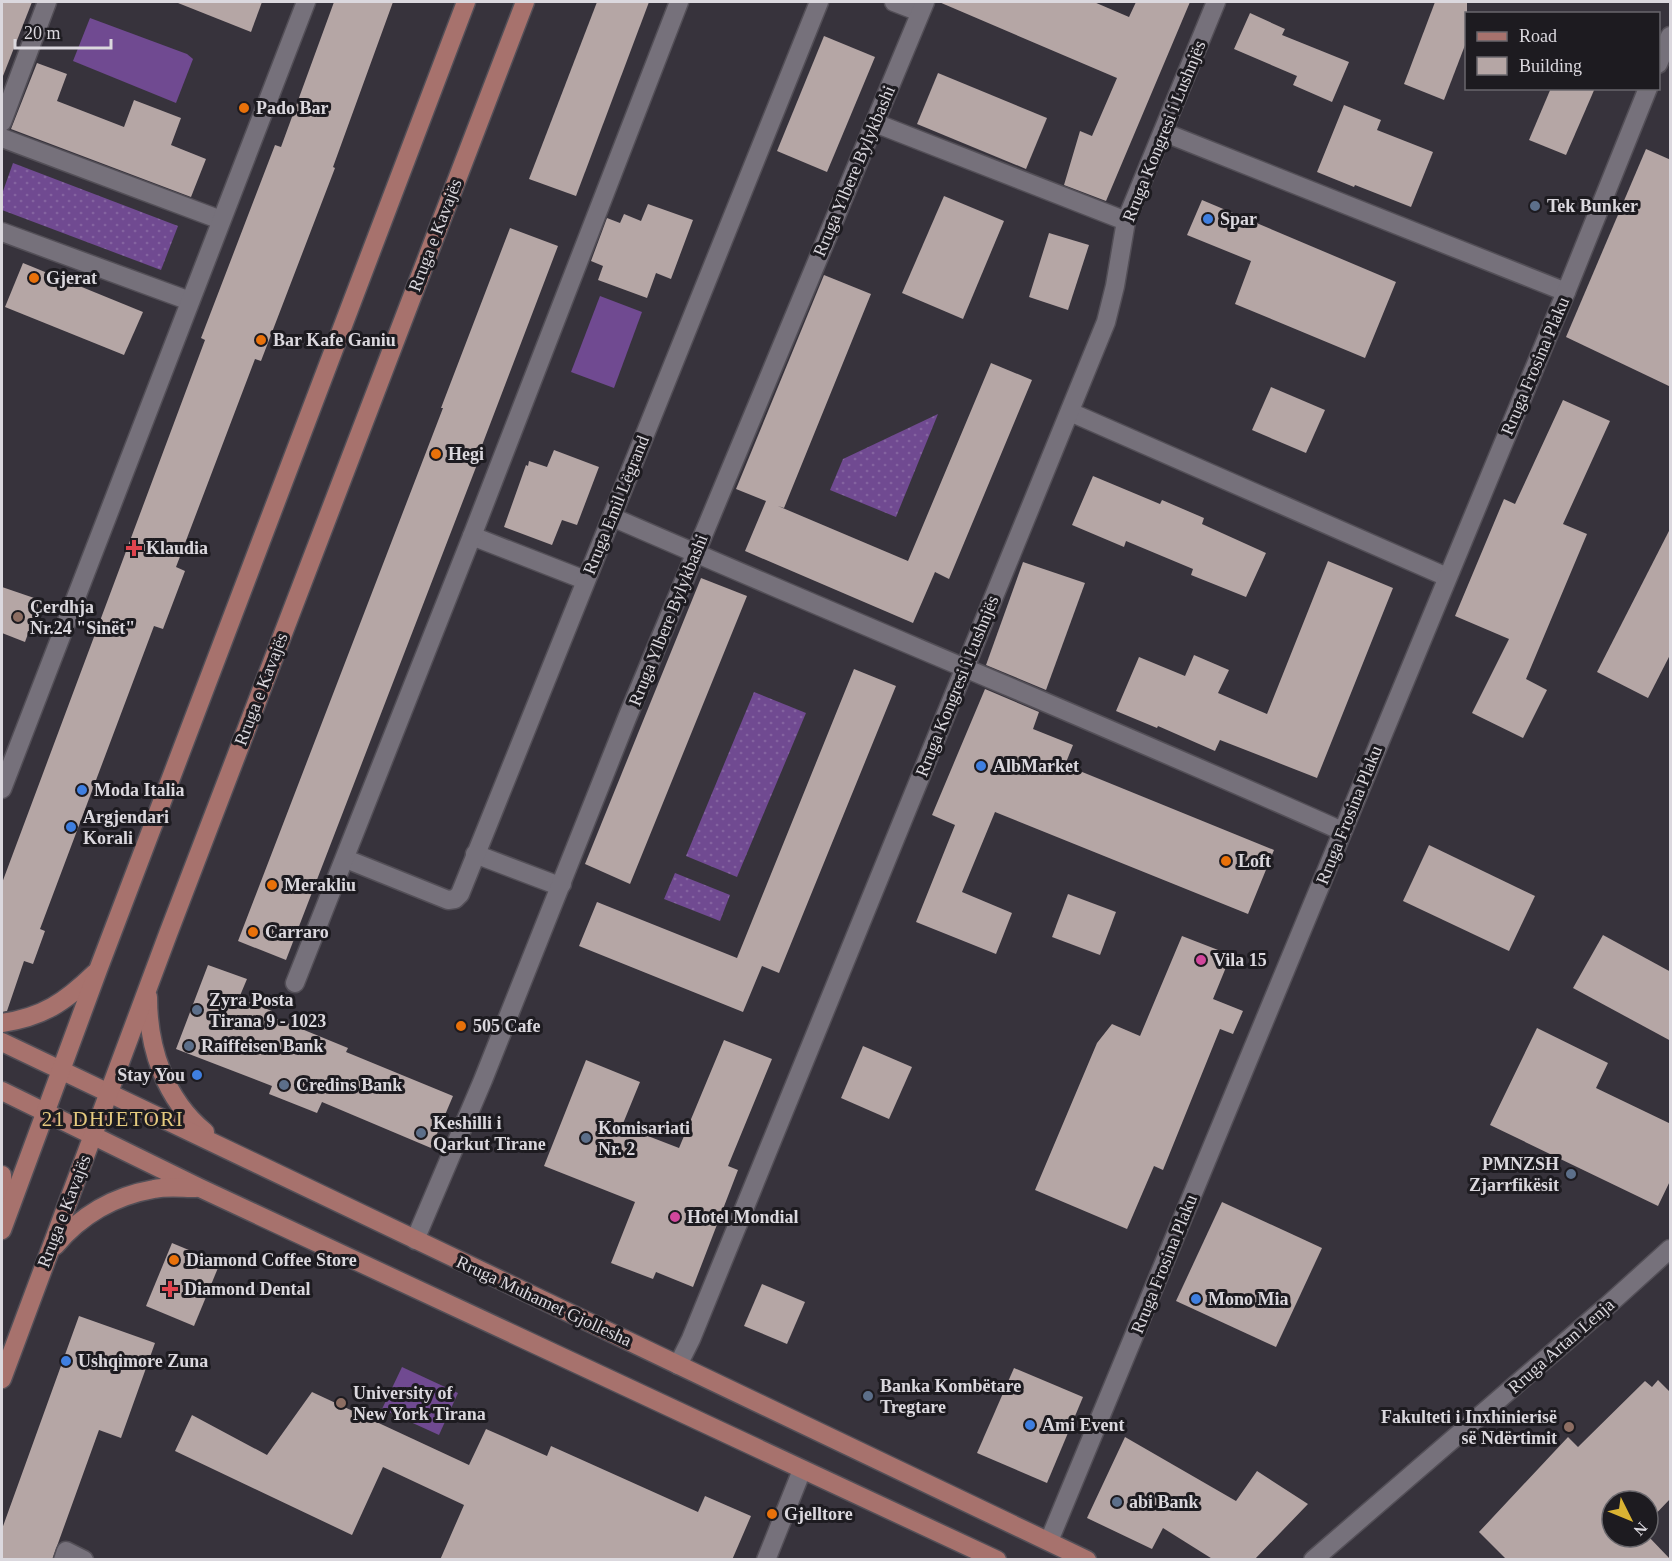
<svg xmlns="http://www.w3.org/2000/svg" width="1672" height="1561" font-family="'Times New Roman',serif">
<defs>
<pattern id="grass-dots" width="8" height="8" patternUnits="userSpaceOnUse" patternTransform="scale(1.5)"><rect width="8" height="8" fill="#704a91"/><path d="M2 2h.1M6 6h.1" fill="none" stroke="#8463a0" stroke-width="1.8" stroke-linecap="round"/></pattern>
</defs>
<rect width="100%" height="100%" fill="#37333c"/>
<g fill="url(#grass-dots)">
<polygon points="13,163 178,226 161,270 2,210 2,194"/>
<polygon points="938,414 896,517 830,490 843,459"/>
<polygon points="754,692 806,713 737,877 686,856"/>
<polygon points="675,873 730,895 720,921 664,899"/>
</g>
<g fill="#704a91">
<polygon points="90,18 187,54 193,59 176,103 73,61"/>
<polygon points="600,296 642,312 614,388 571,372"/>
<polygon points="402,1367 458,1393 439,1435 382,1409"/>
</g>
<g fill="#b5a6a5">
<polygon points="2,2 32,2 3,76 2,75"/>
<polygon points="178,2 262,2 251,32 178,3"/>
<polygon points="334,2 393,2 333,167 335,168 261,361 255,359 176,567 185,571 163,629 154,626 40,929 45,931 33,964 24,961 7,1011 2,1012 2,883 205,340 201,338 275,145 281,147"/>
<polygon points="597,2 649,2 576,196 529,179"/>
<polygon points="939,2 1094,2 1129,17 1136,2 1190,2 1106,201 1064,185 1080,131 1092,136 1117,78"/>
<polygon points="1435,2 1467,2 1467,40 1444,100 1404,84"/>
<polygon points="1250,13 1285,29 1282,35 1349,62 1332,102 1293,85 1297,76 1234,49"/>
<polygon points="824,36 875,57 827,172 777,151"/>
<polygon points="37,63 67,74 57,101 124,127 134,100 181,118 171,145 206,159 191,197 11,129"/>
<polygon points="938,73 1047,118 1026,169 917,124"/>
<polygon points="1551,88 1595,88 1566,155 1529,140"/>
<polygon points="1344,105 1381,120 1377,130 1433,152 1411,207 1355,185 1354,187 1317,172"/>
<polygon points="1646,149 1671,160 1671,387 1566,337"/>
<polygon points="944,196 1004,221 963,319 902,293"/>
<polygon points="1202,200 1396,282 1365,358 1235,304 1251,261 1187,235"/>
<polygon points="648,204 693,220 671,279 656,273 647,298 598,280 603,266 591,261 607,218 620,223 624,214 641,221"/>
<polygon points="510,228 558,246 481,448 483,449 286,960 238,941 443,408 441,408"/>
<polygon points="1049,233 1089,245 1068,310 1029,297"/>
<polygon points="23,263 143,312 124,355 5,307"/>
<polygon points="824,275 871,294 784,508 778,506 908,561 991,363 1032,380 949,579 935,572 913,623 745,551 766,501 736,489"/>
<polygon points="1271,387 1325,410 1306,453 1252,430"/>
<polygon points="1563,400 1610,421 1563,524 1587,534 1526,679 1547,690 1523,738 1472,713 1509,639 1455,616 1504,499 1515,504"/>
<polygon points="554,450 599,467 577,525 562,520 552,545 504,527 526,465 528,466 529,461 547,467"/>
<polygon points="1093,476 1160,504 1162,500 1204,518 1202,524 1266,553 1246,597 1191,575 1193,569 1126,541 1124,547 1072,525"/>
<polygon points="1671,527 1671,653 1648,698 1597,672"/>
<polygon points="1328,561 1393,588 1317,778 1220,740 1215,751 1158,726 1157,728 1116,711 1139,657 1185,676 1194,655 1229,670 1218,693 1267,714"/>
<polygon points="1023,562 1085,583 1046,690 986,665"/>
<polygon points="701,578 747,596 630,884 585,864"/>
<polygon points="2,587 40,600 25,642 2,633"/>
<polygon points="854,669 896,686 779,973 762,966 743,1012 579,946 597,902 737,958"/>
<polygon points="985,689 1039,712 1033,729 1073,745 1065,765 1274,850 1248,914 995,812 962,892 1012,913 996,954 916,922 955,825 932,815"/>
<polygon points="1429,845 1535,896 1509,951 1403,901"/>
<polygon points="1068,894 1116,912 1100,955 1052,937"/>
<polygon points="1603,935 1671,972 1671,1041 1573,988"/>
<polygon points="1182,936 1231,955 1213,999 1243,1011 1233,1034 1220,1029 1163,1170 1154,1166 1127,1229 1035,1190 1097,1043 1112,1024 1140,1036"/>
<polygon points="208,965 247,979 239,998 272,1011 270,1016 348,1048 346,1052 453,1096 431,1148 322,1102 317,1113 269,1094 272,1086 176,1049"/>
<polygon points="1537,1028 1608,1063 1596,1088 1671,1124 1671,1179 1658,1206 1490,1125"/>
<polygon points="724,1040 772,1059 728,1166 738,1170 693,1287 656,1272 653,1279 611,1263 635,1202 544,1166 586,1060 640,1082 622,1126 679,1148"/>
<polygon points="863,1046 912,1067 889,1119 841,1098"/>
<polygon points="1222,1202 1322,1248 1276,1347 1176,1301"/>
<polygon points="172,1243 220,1263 194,1326 146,1306"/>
<polygon points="762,1284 805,1302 787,1344 744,1326"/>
<polygon points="79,1316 155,1343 121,1438 99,1430 52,1560 2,1560 2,1529"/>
<polygon points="1014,1368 1083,1397 1047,1483 977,1453"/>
<polygon points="1658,1380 1671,1393 1671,1498 1648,1522 1648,1501 1612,1501 1612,1537 1648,1536 1671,1560 1507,1560 1479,1532 1568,1437 1578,1447 1645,1381 1652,1387"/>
<polygon points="312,1392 469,1465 486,1429 547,1456 551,1446 698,1512 705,1496 751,1516 732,1560 440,1560 464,1505 383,1467 352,1535 175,1451 192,1415 267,1455"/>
<polygon points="1125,1437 1236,1501 1257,1471 1308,1504 1254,1560 1214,1560 1163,1528 1152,1549 1087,1518"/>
</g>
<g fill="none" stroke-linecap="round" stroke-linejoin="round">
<defs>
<g id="minor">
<polyline points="894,2 920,12"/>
<polyline points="1658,64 1670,36"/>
<polyline points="2,122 47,2"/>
<polyline points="875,123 1126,221"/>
<polyline points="1163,132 1566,292"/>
<polyline points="2,138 221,220"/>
<polyline points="2,232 190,301"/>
<polyline points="1070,412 1447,577"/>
<path d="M612,517C855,623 1100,723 1342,831"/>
<polyline points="472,536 585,580"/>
<polyline points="2,789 306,2"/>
<polyline points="475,854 554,884 562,884"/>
<polyline points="346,859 448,900 455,899 460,894 819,2"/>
<polyline points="295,983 472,536 679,2"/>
<polyline points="415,1240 483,1080 627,718 925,2"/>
<polyline points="678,1365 691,1339 1106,322 1115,286 1126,221 1216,2"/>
<polyline points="1049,1541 1566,292 1648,88"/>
<polyline points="63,1560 66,1551 84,1560"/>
<polyline points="766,1560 802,1470"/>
<polyline points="1313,1560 1607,1306 1670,1249"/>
</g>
<g id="major">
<path d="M148,997C148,1048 165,1099 205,1132"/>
<path d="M2,1023C43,1017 65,1002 95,973"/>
<polyline points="2,1042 1087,1560"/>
<polyline points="2,1091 200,1188 997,1560"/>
<polyline points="2,1175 4,1211"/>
<polyline points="2,1230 98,970 466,2"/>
<path d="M55,1246C81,1215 114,1196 154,1189C167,1186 182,1188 196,1188"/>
<polyline points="2,1379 168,934 525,2"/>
</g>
</defs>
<use href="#minor" stroke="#534f57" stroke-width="21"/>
<use href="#major" stroke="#534f57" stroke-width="21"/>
<use href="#minor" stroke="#76717b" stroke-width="18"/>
<use href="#major" stroke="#a7726d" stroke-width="18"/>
</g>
<g fill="#e8710a" stroke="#1d1b20" stroke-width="2">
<circle cx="244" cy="108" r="6"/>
<circle cx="34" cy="278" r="6"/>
<circle cx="261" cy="340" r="6"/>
<circle cx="436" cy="454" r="6"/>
<circle cx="1226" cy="861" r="6"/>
<circle cx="272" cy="885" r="6"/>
<circle cx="253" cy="932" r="6"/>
<circle cx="461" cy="1026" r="6"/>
<circle cx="174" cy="1260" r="6"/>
<circle cx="772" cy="1514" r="6"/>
</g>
<g fill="#5c6f8a" stroke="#1d1b20" stroke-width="2">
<circle cx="1535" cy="206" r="6"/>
<circle cx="197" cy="1010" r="6"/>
<circle cx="189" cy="1046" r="6"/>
<circle cx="284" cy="1085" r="6"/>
<circle cx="421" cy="1133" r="6"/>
<circle cx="586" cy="1138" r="6"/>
<circle cx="1571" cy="1174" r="6"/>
<circle cx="868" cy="1396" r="6"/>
<circle cx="1117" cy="1502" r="6"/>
</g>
<g fill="#3f7fe0" stroke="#1d1b20" stroke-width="2">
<circle cx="1208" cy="219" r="6"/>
<circle cx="981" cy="766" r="6"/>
<circle cx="82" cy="790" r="6"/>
<circle cx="71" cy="827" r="6"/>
<circle cx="197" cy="1075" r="6"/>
<circle cx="1196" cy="1299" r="6"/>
<circle cx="66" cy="1361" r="6"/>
<circle cx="1030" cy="1425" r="6"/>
</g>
<g fill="#e0444e" stroke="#1d1b20" stroke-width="2">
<path d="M131 539h6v6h6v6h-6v6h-6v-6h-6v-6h6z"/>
<path d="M167 1280h6v6h6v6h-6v6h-6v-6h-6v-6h6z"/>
</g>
<g fill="#8d6e63" stroke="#1d1b20" stroke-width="2">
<circle cx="18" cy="617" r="6"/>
<circle cx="341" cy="1403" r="6"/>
<circle cx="1569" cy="1427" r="6"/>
</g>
<g fill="#d1479c" stroke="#1d1b20" stroke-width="2">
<circle cx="1201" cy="960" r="6"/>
<circle cx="675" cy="1217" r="6"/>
</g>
<g text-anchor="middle" stroke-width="6" stroke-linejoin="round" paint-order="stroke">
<g font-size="18" font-weight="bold" fill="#dbd8de" stroke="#1d1b20" text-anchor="start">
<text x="256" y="114">Pado Bar</text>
<text x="1547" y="212">Tek Bunker</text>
<text x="1220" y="225">Spar</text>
<text x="46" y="284">Gjerat</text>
<text x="273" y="346">Bar Kafe Ganiu</text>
<text x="448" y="460">Hegi</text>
<text x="146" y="554">Klaudia</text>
<text x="30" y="613">Çerdhja<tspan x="30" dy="21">Nr.24 "Sinët"</tspan></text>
<text x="993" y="772">AlbMarket</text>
<text x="94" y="796">Moda Italia</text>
<text x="83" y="823">Argjendari<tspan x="83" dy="21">Korali</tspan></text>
<text x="1238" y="867">Loft</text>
<text x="284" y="891">Merakliu</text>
<text x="265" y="938">Carraro</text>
<text x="1213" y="966">Vila 15</text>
<text x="209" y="1006">Zyra Posta<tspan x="209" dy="21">Tirana 9 - 1023</tspan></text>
<text x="473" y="1032">505 Cafe</text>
<text x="201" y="1052">Raiffeisen Bank</text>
<text x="185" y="1081" text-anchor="end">Stay You</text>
<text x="296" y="1091">Credins Bank</text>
<text x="433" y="1129">Keshilli i<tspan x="433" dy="21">Qarkut Tirane</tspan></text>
<text x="598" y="1134">Komisariati<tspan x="598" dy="21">Nr. 2</tspan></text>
<text x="1559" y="1170" text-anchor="end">PMNZSH<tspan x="1559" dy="21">Zjarrfikësit</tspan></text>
<text x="687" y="1223">Hotel Mondial</text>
<text x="186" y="1266">Diamond Coffee Store</text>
<text x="184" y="1295">Diamond Dental</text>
<text x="1208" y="1305">Mono Mia</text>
<text x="78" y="1367">Ushqimore Zuna</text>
<text x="880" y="1392">Banka Kombëtare<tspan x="880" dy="21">Tregtare</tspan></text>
<text x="353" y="1399">University of<tspan x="353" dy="21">New York Tirana</tspan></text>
<text x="1557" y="1423" text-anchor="end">Fakulteti i Inxhinierisë<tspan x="1557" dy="21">së Ndërtimit</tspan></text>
<text x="1042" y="1431">Ami Event</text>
<text x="1129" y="1508">abi Bank</text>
<text x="784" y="1520">Gjelltore</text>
</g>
<g font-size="18" fill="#dbd8de" stroke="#1d1b20">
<text transform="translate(1164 131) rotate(-68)" y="6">Rruga Kongresi i Lushnjës</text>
<text transform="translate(854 171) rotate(-67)" y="6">Rruga Ylbere Bylykbashi</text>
<text transform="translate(435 235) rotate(-69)" y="6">Rruga e Kavajës</text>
<text transform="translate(1535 366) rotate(-67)" y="6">Rruga Frosina Plaku</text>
<text transform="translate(616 505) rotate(-68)" y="6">Rruga Emil Lëgrand</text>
<text transform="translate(668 620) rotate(-68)" y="6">Rruga Ylbere Bylykbashi</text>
<text transform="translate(957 686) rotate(-68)" y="6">Rruga Kongresi i Lushnjës</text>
<text transform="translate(261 689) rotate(-69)" y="6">Rruga e Kavajës</text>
<text transform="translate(1349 815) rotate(-68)" y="6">Rruga Frosina Plaku</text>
<text transform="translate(64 1211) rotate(-69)" y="6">Rruga e Kavajës</text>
<text transform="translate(1164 1264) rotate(-68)" y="6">Rruga Frosina Plaku</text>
<text transform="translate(544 1301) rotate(25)" y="6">Rruga Muhamet Gjollesha</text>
<text transform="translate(1561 1346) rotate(-41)" y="6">Rruga Artan Lenja</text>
</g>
<g font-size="21" letter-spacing="1.5" fill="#e5ca7e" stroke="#1d1b20">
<text x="113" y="1126">21 DHJETORI</text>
</g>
</g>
<rect width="1672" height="1561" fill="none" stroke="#dbd8de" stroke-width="6"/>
<rect x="1465" y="12" width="195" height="78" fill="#1d1b20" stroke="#69676c" stroke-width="1.5"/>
<rect x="1477" y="32" width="30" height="9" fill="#a7726d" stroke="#69676c" stroke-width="1.5"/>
<text x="1519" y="42" font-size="18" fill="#dbd8de">Road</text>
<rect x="1477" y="57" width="30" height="18" fill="#b5a6a5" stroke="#69676c" stroke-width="1.5"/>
<text x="1519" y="72" font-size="18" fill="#dbd8de">Building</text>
<g transform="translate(1630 1519) rotate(133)"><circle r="28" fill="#1d1b20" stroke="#69676c" stroke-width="1.5"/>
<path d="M0-4.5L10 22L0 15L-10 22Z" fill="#dab333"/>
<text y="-9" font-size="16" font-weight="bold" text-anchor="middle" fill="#dbd8de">N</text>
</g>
<path d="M15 39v9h96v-9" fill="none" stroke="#dbd8de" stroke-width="3"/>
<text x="24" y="39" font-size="18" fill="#dbd8de" stroke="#1d1b20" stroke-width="4.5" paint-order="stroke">20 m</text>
</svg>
